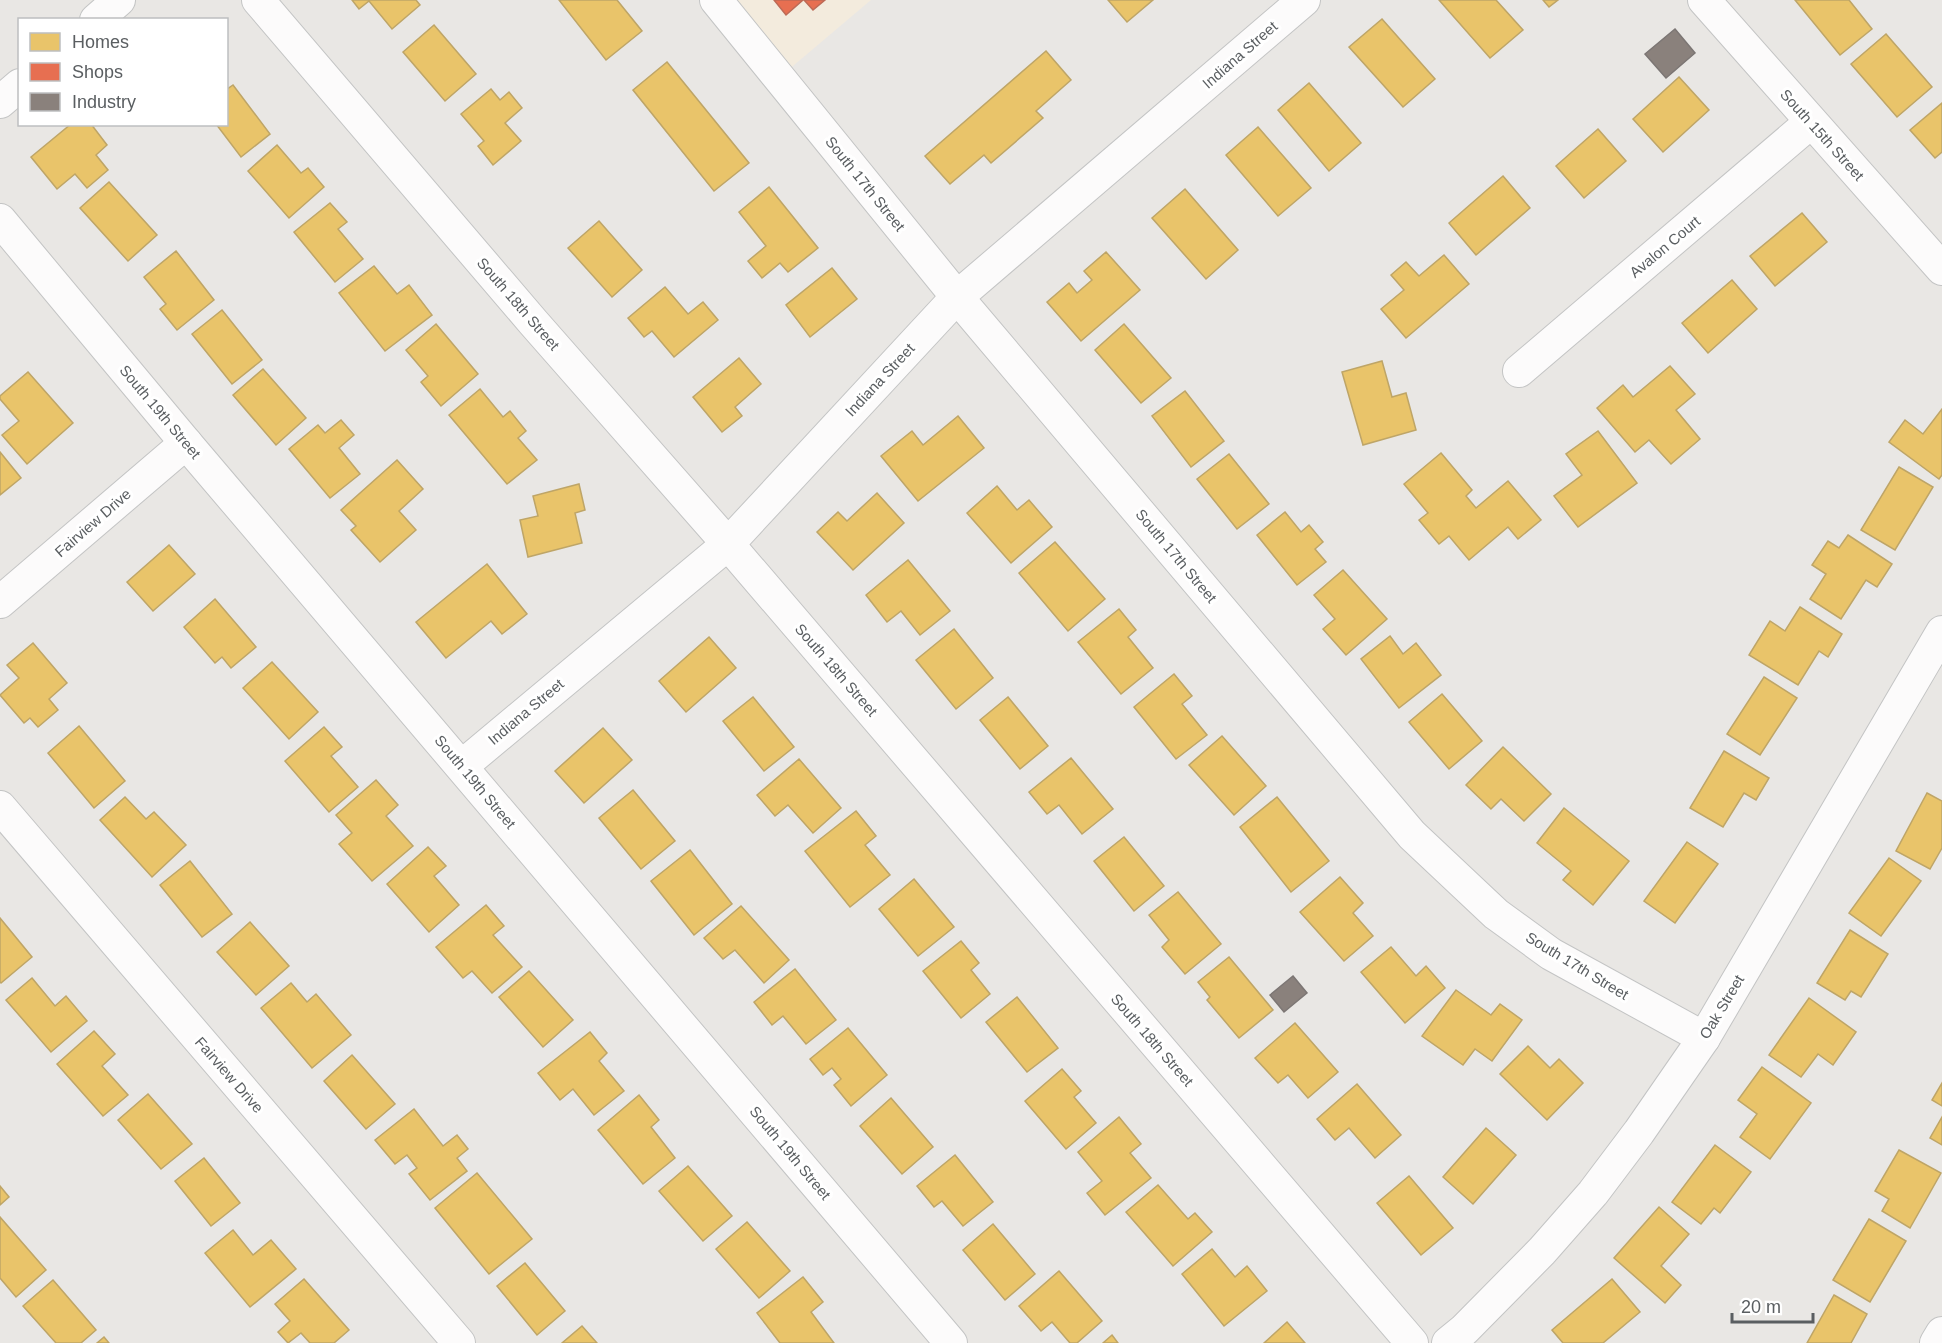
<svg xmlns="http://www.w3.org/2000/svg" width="1942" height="1343" font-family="Arial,sans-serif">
<rect width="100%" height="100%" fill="#e9e7e4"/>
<polygon fill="#f3ebdd" points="728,0 871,0 787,71"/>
<g fill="#e9c46a" stroke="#bea567" stroke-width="1.5">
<polygon points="352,0 416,0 420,5 392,29 369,1 359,9"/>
<polygon points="559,0 617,0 642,31 606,60"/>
<polygon points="1108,0 1153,0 1127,22"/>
<polygon points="1439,0 1496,0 1523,30 1490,58"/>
<polygon points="1543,0 1558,0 1549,7"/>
<polygon points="1795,0 1849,0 1872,29 1840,55"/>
<polygon points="1382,19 1435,79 1403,107 1349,47"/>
<polygon points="434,25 476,74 445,101 403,52"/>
<polygon points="1886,34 1932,87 1897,117 1851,64"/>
<polygon points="1046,51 1071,80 1036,111 1043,118 991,163 984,155 950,184 925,156"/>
<polygon points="667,62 749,163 714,191 633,90"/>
<polygon points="1679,77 1709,110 1663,152 1633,119"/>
<polygon points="1309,83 1361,143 1329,171 1278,110"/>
<polygon points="233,85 270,134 241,157 216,124 226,124 226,90"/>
<polygon points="491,89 500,100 509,92 522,108 505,123 521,141 493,165 478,146 484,141 461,114"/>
<polygon points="1942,103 1942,152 1935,158 1910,130"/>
<polygon points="71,124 91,124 107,145 96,155 108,170 87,188 75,174 57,189 31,157"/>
<polygon points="1258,127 1311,188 1278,216 1226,155"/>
<polygon points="1598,129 1626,161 1584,198 1556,166"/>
<polygon points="277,145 301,173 308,168 324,187 289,218 248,171"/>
<polygon points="1503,176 1530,208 1476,255 1449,223"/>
<polygon points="109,182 157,235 128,261 80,208"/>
<polygon points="769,187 818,248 788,272 780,263 762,278 748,261 766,246 739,212"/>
<polygon points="1185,189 1238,250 1206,279 1152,218"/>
<polygon points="330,203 347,222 338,229 363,259 335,282 294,232"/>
<polygon points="1802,213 1827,242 1775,286 1750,256"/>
<polygon points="599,221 642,270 612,297 568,248"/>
<polygon points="176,251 214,300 177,330 160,309 166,304 144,277"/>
<polygon points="1106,252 1140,290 1081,341 1047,302 1069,283 1077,293 1092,280 1084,271"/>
<polygon points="1444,255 1469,284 1406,338 1381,309 1404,290 1391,275 1406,262 1419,276"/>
<polygon points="374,266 397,294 409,285 432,315 385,351 339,293"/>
<polygon points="832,268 857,299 810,337 786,305"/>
<polygon points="1732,280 1757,309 1708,353 1682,323"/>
<polygon points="665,287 688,314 703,302 718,320 674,357 652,331 644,337 628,318"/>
<polygon points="222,310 262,360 232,384 192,334"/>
<polygon points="436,324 478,374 441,406 421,382 428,376 406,350"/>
<polygon points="1124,324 1171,378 1141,403 1095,350"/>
<polygon points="739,358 761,384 735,407 742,416 722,432 693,397"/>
<polygon points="1382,361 1392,397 1406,393 1416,430 1363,445 1342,372"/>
<polygon points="1670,366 1695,394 1676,410 1700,439 1671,464 1649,440 1635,452 1597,408 1623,385 1633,397"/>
<polygon points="263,369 306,418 276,445 233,395"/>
<polygon points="28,372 73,423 27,464 2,435 19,421 0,399 0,396"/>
<polygon points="480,389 503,417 510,411 526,431 518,438 537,460 507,484 449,415"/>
<polygon points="1185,391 1224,441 1191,467 1152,416"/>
<polygon points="1942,409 1942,475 1939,479 1889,442 1905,420 1923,434"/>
<polygon points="958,416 984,448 918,501 881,456 912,431 923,445"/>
<polygon points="341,420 354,435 339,448 360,474 330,498 289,449 318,425 325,433"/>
<polygon points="1598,431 1637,483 1578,527 1554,496 1582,475 1566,454"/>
<polygon points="0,452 21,478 0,495"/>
<polygon points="1441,453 1472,490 1466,496 1476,508 1508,481 1541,520 1518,539 1508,527 1469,560 1449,536 1439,544 1419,520 1428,513 1404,484"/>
<polygon points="1229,454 1269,504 1237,529 1197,479"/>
<polygon points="397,460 423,489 399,511 416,530 380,562 351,530 356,526 341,510"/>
<polygon points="1899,467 1933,487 1895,550 1861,530"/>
<polygon points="579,484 585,510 575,513 582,543 528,557 520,520 538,516 533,496"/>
<polygon points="997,486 1017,510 1029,500 1052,527 1011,563 967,513"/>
<polygon points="877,493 904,523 853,570 817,532 838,512 847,521"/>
<polygon points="1285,512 1301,532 1309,525 1323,542 1315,549 1326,562 1297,585 1257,535"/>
<polygon points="1848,535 1892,564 1877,587 1866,580 1841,619 1810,599 1826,574 1812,565 1828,541 1839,548"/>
<polygon points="1055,542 1105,599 1068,631 1019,573"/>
<polygon points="169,545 195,574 153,611 127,582"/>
<polygon points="908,560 950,611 920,635 901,611 887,622 866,595"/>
<polygon points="487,564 527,614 502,634 491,621 446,658 416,622"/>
<polygon points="1343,570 1387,619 1346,655 1323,629 1335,619 1314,595"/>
<polygon points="215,599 256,647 231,668 222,657 215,663 184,627"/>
<polygon points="1800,607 1842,634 1828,657 1819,651 1798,685 1749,655 1770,621 1785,631"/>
<polygon points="1119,609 1136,630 1128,637 1153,668 1121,694 1078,642"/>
<polygon points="954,629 993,678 956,709 916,660"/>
<polygon points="1390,636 1403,654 1416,643 1441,675 1399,708 1361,659"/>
<polygon points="709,637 736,668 686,712 659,681"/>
<polygon points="33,643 67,683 49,699 58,710 38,727 30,718 24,723 0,695 19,678 7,665"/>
<polygon points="272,662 318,712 289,739 243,688"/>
<polygon points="1174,674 1192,696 1182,704 1207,735 1176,759 1134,707"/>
<polygon points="1764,677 1797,698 1760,755 1727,734"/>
<polygon points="1442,694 1482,741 1449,769 1409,722"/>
<polygon points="753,697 794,747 764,771 723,721"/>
<polygon points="1008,697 1048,746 1020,769 980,720"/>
<polygon points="79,726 125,781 94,808 48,753"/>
<polygon points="324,727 342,747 331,756 358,787 329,812 285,761"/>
<polygon points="603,728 632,760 584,803 555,771"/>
<polygon points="1222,736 1266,786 1234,815 1189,765"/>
<polygon points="1503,747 1551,794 1524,821 1501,799 1491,809 1466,785"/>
<polygon points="1724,751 1769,778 1756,800 1744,793 1723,827 1690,808"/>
<polygon points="1071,758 1113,809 1082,834 1059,805 1047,814 1029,792"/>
<polygon points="799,759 841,808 813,833 788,805 775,816 757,795"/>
<polygon points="376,780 398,805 386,816 413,846 372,881 339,844 352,833 336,815"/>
<polygon points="633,790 675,841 641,869 599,818"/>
<polygon points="1927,793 1942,801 1942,848 1930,869 1896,851"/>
<polygon points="125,797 146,819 154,812 186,845 152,877 100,820"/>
<polygon points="1277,797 1329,861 1291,892 1240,827"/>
<polygon points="1564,808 1629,861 1593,905 1563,880 1571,871 1537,843"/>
<polygon points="856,811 876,836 865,845 890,875 850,907 805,851"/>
<polygon points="1124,837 1164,886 1134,911 1094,861"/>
<polygon points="1687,842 1718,864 1675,923 1644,901"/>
<polygon points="428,847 446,866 434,876 459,905 429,932 387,884"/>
<polygon points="690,850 732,904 694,935 651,881"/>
<polygon points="1889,858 1921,881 1881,936 1849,913"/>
<polygon points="190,861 232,914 202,937 160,885"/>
<polygon points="1340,877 1363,903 1353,913 1373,936 1344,961 1300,912"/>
<polygon points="914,879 954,927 918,956 879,909"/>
<polygon points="1178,892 1221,944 1185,974 1162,947 1169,940 1149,915"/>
<polygon points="486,905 504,926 493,935 522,967 492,993 472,971 463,978 436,947"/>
<polygon points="741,906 789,960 764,983 735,950 723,959 704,938"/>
<polygon points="0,918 32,957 1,983 0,982"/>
<polygon points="250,922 289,966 256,995 217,952"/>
<polygon points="1850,930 1888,954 1861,997 1851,991 1845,1000 1817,983"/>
<polygon points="961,941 979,963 971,970 990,994 961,1018 923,971"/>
<polygon points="1391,947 1416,976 1426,966 1445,988 1405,1023 1361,972"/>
<polygon points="1229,957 1273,1010 1239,1038 1207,1000 1210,997 1198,982"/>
<polygon points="795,969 836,1020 806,1044 783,1016 772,1025 754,1002"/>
<polygon points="529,971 573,1020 543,1047 499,997"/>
<polygon points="32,978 55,1006 66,996 87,1021 51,1052 6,1000"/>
<polygon points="291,983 307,1002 316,994 351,1035 312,1068 261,1008"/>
<polygon points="1456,990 1491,1015 1500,1004 1522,1020 1492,1061 1475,1049 1463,1065 1422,1036"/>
<polygon points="1017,997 1058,1048 1027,1072 986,1022"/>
<polygon points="1809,998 1856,1032 1833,1065 1818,1054 1801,1077 1769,1055"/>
<polygon points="1295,1023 1338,1072 1308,1098 1288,1075 1278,1083 1255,1058"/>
<polygon points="848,1028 887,1075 851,1106 834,1085 841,1079 832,1068 823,1075 810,1059"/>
<polygon points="94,1031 115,1054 102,1066 128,1095 103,1116 57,1064"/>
<polygon points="590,1032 607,1053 599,1061 624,1091 594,1115 573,1089 560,1100 538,1073"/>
<polygon points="1528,1046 1550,1068 1559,1059 1583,1083 1547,1120 1500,1074"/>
<polygon points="352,1055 395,1104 366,1129 324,1081"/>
<polygon points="1762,1067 1811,1103 1770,1159 1740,1137 1757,1114 1738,1100"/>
<polygon points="1062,1069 1081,1091 1074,1097 1096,1123 1066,1149 1025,1101"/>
<polygon points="1942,1083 1942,1106 1932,1100"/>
<polygon points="1357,1084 1401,1135 1375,1158 1349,1128 1335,1140 1317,1119"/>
<polygon points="148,1094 192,1144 161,1169 118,1120"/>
<polygon points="639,1095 659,1120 651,1127 675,1158 643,1184 598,1130"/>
<polygon points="891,1098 933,1147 902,1174 860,1126"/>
<polygon points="414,1109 443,1146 457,1135 468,1149 457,1158 467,1171 430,1200 409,1174 417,1168 407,1155 395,1164 375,1140"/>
<polygon points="1119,1117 1141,1144 1130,1153 1151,1178 1105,1215 1087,1193 1102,1181 1078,1152"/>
<polygon points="1942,1117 1942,1145 1930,1138"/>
<polygon points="1486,1128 1516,1155 1473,1204 1443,1177"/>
<polygon points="1715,1145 1751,1172 1720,1213 1714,1208 1701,1224 1672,1202"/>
<polygon points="1899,1150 1941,1173 1910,1228 1882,1211 1889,1199 1875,1191"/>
<polygon points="955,1155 993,1202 963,1226 942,1201 934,1207 917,1186"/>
<polygon points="204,1158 240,1203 211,1226 175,1181"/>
<polygon points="688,1166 732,1216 703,1241 659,1191"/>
<polygon points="477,1173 532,1239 489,1274 435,1208"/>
<polygon points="1409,1176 1453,1228 1421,1255 1377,1203"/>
<polygon points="1158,1185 1188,1219 1195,1213 1212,1232 1173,1266 1126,1212"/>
<polygon points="0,1186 9,1197 0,1205"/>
<polygon points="1659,1207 1689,1234 1661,1266 1681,1285 1665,1303 1614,1258"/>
<polygon points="0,1217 46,1270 16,1297 0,1278"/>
<polygon points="1869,1219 1906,1241 1870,1302 1833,1280"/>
<polygon points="747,1222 790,1271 759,1298 716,1249"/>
<polygon points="993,1224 1035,1274 1005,1300 963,1250"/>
<polygon points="233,1230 253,1255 271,1240 296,1269 250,1307 205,1253"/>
<polygon points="1212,1249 1235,1277 1247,1266 1267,1291 1224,1326 1182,1274"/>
<polygon points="525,1263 565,1311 537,1335 497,1286"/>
<polygon points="1059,1271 1102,1321 1077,1343 1070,1343 1052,1322 1041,1331 1019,1306"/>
<polygon points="803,1277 823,1302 811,1312 834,1343 780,1343 757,1313"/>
<polygon points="304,1279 349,1330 334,1343 310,1343 301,1333 288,1343 278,1332 290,1321 275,1304"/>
<polygon points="1612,1279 1640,1312 1603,1343 1563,1343 1552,1330"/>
<polygon points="53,1280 96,1330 81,1343 56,1343 23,1306"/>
<polygon points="1834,1295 1867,1314 1851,1343 1807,1343"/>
<polygon points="1287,1322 1305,1343 1264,1343"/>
<polygon points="582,1326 597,1343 562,1343"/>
<polygon points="1112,1335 1118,1343 1103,1343"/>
<polygon points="104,1337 109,1343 97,1343"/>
</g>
<g fill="#e76f51" stroke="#bd6a56" stroke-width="1.5">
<polygon points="774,0 803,0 786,15"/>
<polygon points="804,0 825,0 813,10"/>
</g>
<g fill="#8a817c" stroke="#7c7674" stroke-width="1.5">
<polygon points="1675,29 1695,53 1666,78 1645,54"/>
<polygon points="1293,976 1307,993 1284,1012 1270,995"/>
</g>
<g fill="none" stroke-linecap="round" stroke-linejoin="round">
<defs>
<g id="street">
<polyline points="258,0 533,322 728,544 1412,1343"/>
<polyline points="716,0 957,297 1412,835 1496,914 1551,954 1704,1038"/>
<polyline points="1704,0 1942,269"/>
<polyline points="96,20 119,0"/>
<polyline points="0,102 20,85"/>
<polyline points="0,220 186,443 951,1343"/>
<polyline points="1519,371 1811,122"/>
<polyline points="0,602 186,443"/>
<polyline points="462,766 728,544 957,297 1304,0"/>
<polyline points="0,807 459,1343"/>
<polyline points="1448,1343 1464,1330 1542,1251 1593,1193 1639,1132 1704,1038 1942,632"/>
<polyline points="1936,1343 1942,1333"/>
</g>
</defs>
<use href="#street" stroke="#c3c4c4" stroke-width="34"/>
<use href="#street" stroke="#fcfbfb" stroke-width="32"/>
</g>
<g text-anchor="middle" stroke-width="6" stroke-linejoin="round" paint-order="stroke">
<g font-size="15" fill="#5a5e61" stroke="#fff">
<text transform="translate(1240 55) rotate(-41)" y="5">Indiana Street</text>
<text transform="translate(1822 135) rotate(48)" y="5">South 15th Street</text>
<text transform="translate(865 184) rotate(51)" y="5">South 17th Street</text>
<text transform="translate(1665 247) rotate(-40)" y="5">Avalon Court</text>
<text transform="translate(518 304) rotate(49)" y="5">South 18th Street</text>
<text transform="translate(880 380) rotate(-47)" y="5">Indiana Street</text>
<text transform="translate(160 412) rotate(50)" y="5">South 19th Street</text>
<text transform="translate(93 523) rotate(-41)" y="5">Fairview Drive</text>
<text transform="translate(1176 556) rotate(50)" y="5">South 17th Street</text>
<text transform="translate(836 670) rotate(49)" y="5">South 18th Street</text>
<text transform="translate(526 712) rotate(-40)" y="5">Indiana Street</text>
<text transform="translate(475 782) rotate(50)" y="5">South 19th Street</text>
<text transform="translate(1577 966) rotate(31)" y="5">South 17th Street</text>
<text transform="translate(1722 1007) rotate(-59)" y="5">Oak Street</text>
<text transform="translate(1152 1040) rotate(49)" y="5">South 18th Street</text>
<text transform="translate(229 1075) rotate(49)" y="5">Fairview Drive</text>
<text transform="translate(790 1153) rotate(50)" y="5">South 19th Street</text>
</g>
</g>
<rect x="18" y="18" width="210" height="108" fill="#ffffff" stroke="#bdbfc0" stroke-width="1.5"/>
<rect x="30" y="33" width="30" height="18" fill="#e9c46a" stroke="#bdbfc0" stroke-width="1.5"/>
<text x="72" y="48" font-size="18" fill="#5a5e61">Homes</text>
<rect x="30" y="63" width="30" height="18" fill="#e76f51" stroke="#bdbfc0" stroke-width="1.5"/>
<text x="72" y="78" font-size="18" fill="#5a5e61">Shops</text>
<rect x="30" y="93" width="30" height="18" fill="#8a817c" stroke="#bdbfc0" stroke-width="1.5"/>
<text x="72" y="108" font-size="18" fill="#5a5e61">Industry</text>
<path d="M1732 1313v9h81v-9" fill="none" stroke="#5a5e61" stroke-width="3"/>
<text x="1741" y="1313" font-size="18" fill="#5a5e61" stroke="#ffffff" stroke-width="4.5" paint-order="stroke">20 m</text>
</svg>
